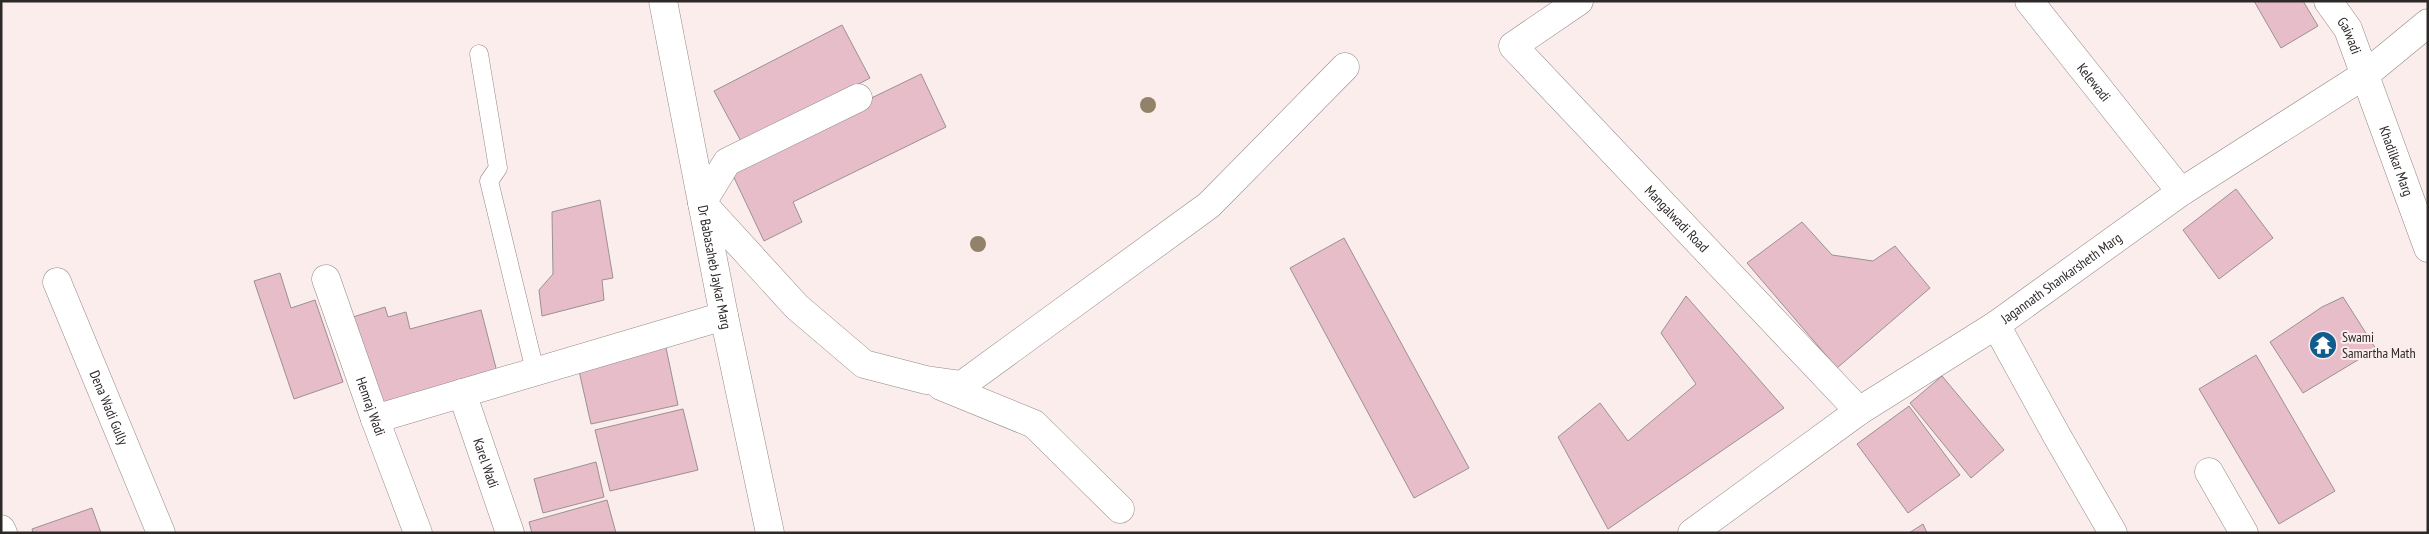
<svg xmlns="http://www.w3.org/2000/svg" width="2429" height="534" font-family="'PT Sans Narrow',sans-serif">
<rect width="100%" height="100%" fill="#faedeb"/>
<g fill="#e8bdca" stroke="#9b9093">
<polygon points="2254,1 2303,1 2318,26 2281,48"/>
<polygon points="842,25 870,78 743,145 714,91"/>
<polygon points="921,74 946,127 793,202 802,222 764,241 729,167"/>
<polygon points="2236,189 2273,238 2219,279 2183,230"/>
<polygon points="600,200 613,278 602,280 604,300 542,316 539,290 553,274 552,212"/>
<polygon points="1802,222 1832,255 1873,261 1895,246 1930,288 1837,368 1747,263"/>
<polygon points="1344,238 1469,468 1414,498 1290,268"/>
<polygon points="280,273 291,308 315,300 343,382 294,399 254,281"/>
<polygon points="1686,296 1784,408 1608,529 1558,437 1600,403 1628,441 1696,384 1661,333"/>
<polygon points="2343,297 2376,349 2303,393 2270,342 2322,307"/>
<polygon points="385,307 388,317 406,312 410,329 481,310 497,372 377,405 353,317"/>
<polygon points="665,343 678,405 591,424 577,362"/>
<polygon points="2256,355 2335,491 2279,524 2199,389"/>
<polygon points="1942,376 2004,450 1971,478 1910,403"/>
<polygon points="1909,406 1960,475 1908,513 1857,444"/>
<polygon points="683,409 698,470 610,491 595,430"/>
<polygon points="596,462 604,497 543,513 534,479"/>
<polygon points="607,500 616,533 532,533 529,522"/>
<polygon points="92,508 101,533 33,533 32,529"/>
<polygon points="1923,524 1927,533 1909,533"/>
</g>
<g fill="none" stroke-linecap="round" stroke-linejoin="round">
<defs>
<polyline id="lane" points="479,54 498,168 489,181 535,371"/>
<g id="street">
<path id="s1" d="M1579,1L1513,46L1859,411"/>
<path id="s2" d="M2029,1L2181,192"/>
<path id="s3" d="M2328,1L2348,29L2428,248"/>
<polyline points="858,98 727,162 702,203 797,307 864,364 926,380 962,385 1209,205 1345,67"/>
<path id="s4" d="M326,279L375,419L418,533"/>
<path id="s5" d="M57,282L161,533"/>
<polyline points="1996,325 2057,436 2113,533"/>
<polyline points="941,386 1034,424 1120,509"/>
<path id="s6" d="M462,393L510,533"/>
<polyline points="375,419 724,316"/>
<polyline points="2209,472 2244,533"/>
<polyline points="1,529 3,533"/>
</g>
<g id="secondary">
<path id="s7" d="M663,1L724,316L770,533"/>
<path id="s8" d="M1692,533L1859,411L1996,325L2181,192L2366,74L2428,23"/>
</g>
</defs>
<use href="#lane" stroke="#948887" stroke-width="19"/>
<use href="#street" stroke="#948887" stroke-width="29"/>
<use href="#secondary" stroke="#948887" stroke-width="29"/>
<use href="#lane" stroke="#fff" stroke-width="18"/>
<use href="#street" stroke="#fff" stroke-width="28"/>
<use href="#secondary" stroke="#fff" stroke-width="28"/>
</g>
<g fill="#93826a">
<circle cx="1148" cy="105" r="8"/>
<circle cx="978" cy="244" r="8"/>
</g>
<defs>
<symbol id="temple-disc" viewBox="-11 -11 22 22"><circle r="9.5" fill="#115c8f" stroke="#faedeb"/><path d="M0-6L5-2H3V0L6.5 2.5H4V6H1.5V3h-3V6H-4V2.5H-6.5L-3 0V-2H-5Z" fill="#fff"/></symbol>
</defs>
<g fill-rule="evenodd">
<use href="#temple-disc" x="2307" y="329" width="32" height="32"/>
</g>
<g text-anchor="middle" stroke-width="4" stroke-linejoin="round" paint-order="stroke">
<g font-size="14" fill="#2e2929" stroke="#faedeb">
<text dy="5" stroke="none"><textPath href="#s3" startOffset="41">Gaiwadi</textPath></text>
<text dy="5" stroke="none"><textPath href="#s2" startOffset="104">Kelewadi</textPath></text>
<text dy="5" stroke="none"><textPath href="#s3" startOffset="175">Khadilkar Marg</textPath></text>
<text dy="5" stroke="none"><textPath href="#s1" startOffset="318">Mangalwadi Road</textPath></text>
<text dy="5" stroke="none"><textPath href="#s7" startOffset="271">Dr Babasaheb Jaykar Marg</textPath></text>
<text dy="5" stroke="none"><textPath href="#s8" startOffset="449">Jagannath Shankarsheth Marg</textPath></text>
<text dy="5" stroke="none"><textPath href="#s4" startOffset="135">Hemraj Wadi</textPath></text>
<text dy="5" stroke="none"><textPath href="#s5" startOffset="136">Dena Wadi Gully</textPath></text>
<text dy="5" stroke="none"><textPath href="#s6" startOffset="74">Karel Wadi</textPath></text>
</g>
<g font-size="14" fill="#2e2929" stroke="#faedeb" text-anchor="start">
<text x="2342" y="342">Swami<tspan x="2342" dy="16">Samartha Math</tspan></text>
</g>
</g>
<rect width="2429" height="534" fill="none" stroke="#2e2929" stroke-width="5"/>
</svg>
